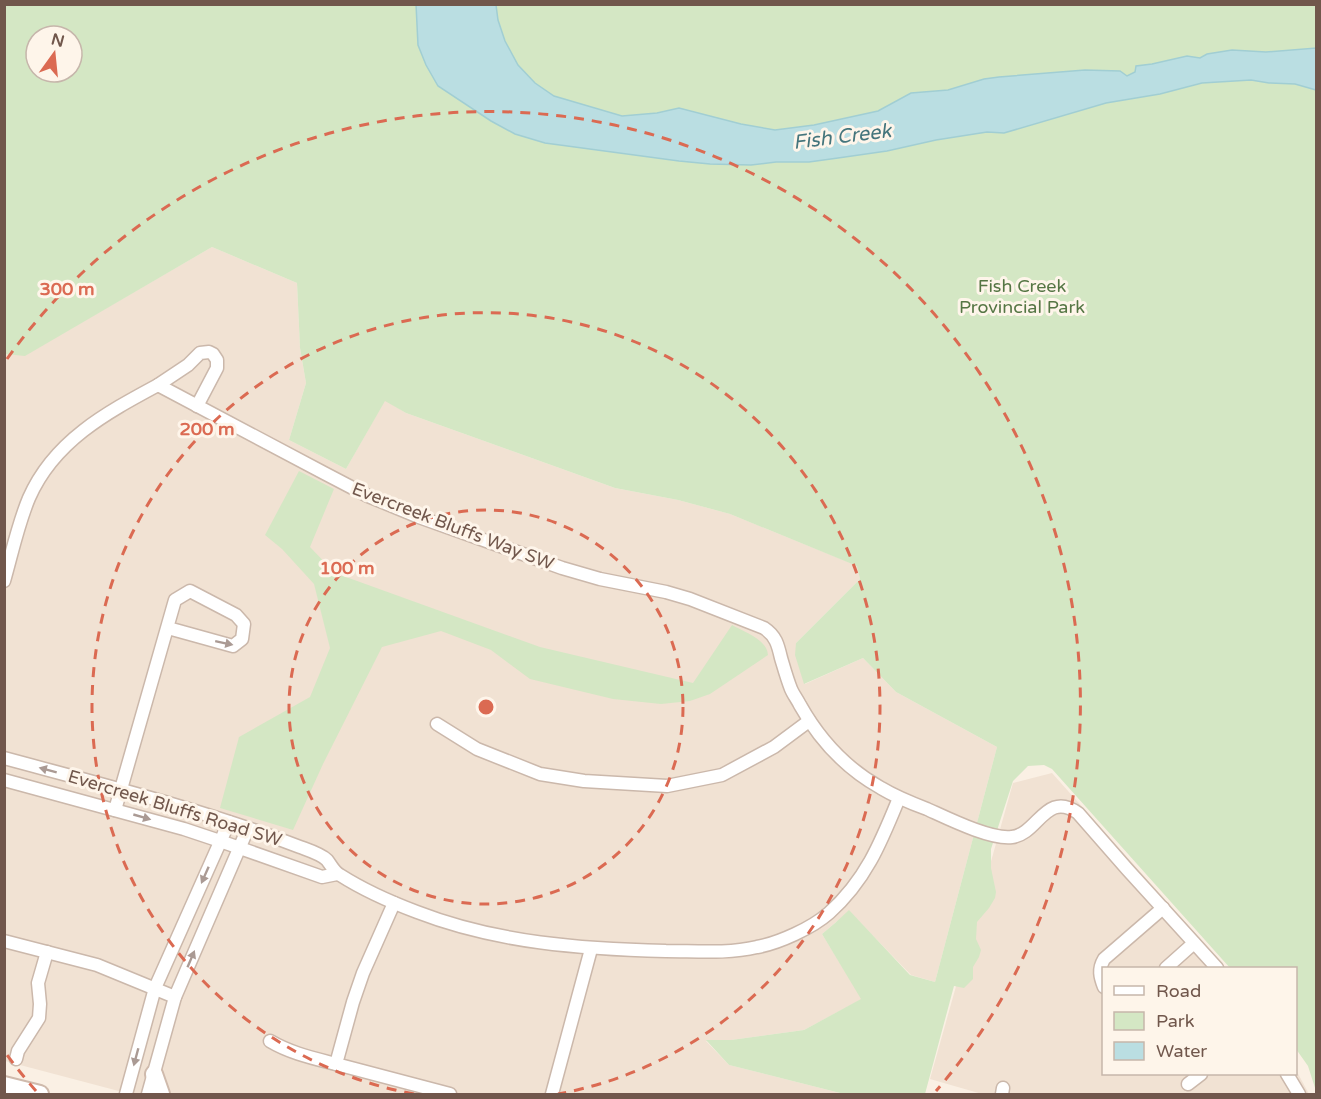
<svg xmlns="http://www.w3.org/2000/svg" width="1321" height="1099" font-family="'Varela Round',sans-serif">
<rect width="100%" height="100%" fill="#faf0e4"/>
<g fill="#f1e2d3">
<polygon points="212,247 297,283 300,348 306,383 289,440 346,469 385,400 406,413 615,488 678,500 730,514 858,566 860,579 796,643 805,684 863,658 896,692 997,747 935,982 911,975 849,911 822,934 862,999 804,1030 731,1040 706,1041 729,1065 844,1094 130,1094 5,1061 4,354 25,355"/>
<polygon points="1052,773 1226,968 1104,968 1104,1074 1296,1074 1296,1070 1309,1094 982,1094 930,1079 1013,783"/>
</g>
<g fill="#d4e7c4" fill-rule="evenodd">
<path d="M4,5H1316V1091L1308,1066L1296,1049V968H1230L1052,769L1044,765L1028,766L1013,781L991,849V868L996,892L995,898L989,908L977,922L976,939L981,950L979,957L973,967V979L964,988L954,986L925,1094H844L729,1065L706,1040H731L804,1030L861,999L822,934L835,923L849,910L910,975L935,982L997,747L896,692L863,658L804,684L795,655L796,643L860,579L857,566L730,514L678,500L615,488L406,413L385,401L346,469L289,440L306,383L300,348L297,283L212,247L25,356L5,354ZM36,36H72V72H36Z"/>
<path d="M299,471L334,489L310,547L335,573L540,647L693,683L732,625C744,632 767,639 768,655L710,694L690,701L661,704L613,699L530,679L491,650L441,631L382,647L323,764L293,830L220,808L239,737L310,697L330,648L314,584L282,549L265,535Z"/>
</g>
<polygon fill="#badee2" stroke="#a1ced3" stroke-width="1.5" points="416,4 496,5 498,20 505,41 518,65 535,83 554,96 622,116 657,113 679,108 741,124 775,130 814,125 878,111 911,93 948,90 984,79 999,77 1085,70 1120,71 1127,76 1135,72 1136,66 1152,64 1187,56 1200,58 1207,54 1232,50 1266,52 1316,48 1316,90 1295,84 1269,83 1251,80 1202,83 1160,94 1106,103 1004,133 987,132 936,140 887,151 838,158 809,162 776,162 751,165 710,164 679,161 545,143 515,134 491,121 438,86 426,65 418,45"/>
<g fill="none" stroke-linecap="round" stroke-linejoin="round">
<defs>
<g id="minor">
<polyline points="158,385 188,365 200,353 209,352 213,354 217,360 217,368 197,406"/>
<path d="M4,581C12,553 18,524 29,498C54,441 106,413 158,385L324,473L368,496L419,517L562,568L600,579L666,592L690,599L764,628C776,636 778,645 781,658C784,668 787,679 791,689C793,694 797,699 800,705C819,739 847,769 881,788C896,797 911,803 927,809C947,818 991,840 1012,837C1038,834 1046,790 1078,813L1127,869L1217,968"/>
<polyline points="437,724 477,749 540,774 584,781 667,786 722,775 774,747 809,721"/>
<path d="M4,758C104,785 204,810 300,847C308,850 321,854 327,860C331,865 334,872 340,875C362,889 393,903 417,912C497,943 582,949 666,951C696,951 727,954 757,947C779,943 812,928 829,913C866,880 881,842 899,798"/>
<polyline points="4,780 184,829 220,841 322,877 337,874"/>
<polyline points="115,810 175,600 190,591 236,615 244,624 242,639 233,646 168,628"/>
<polyline points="394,903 363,973 353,1002 336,1064 450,1094"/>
<polyline points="4,941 97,965 175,997"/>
<polyline points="1166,968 1194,943"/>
<path d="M1104,987C1100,977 1098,969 1104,959L1163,908"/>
<path d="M270,1041C290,1053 313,1058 336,1064"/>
<polyline points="16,1059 18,1051 39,1018 40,1004 38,983 47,952"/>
<polyline points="1287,1074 1299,1094"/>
<polyline points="1188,1084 1201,1074"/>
<polyline points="126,1094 155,988 229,822"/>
<polyline points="148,1094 175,997 248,828"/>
<polyline points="552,1094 591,949"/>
<polyline points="1002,1094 1003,1088"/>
</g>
<g id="secondary">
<polyline points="154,1074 161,1094"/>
<polyline points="4,1085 40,1094"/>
</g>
</defs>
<use href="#minor" stroke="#cbb8ab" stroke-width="15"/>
<use href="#secondary" stroke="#cfbaac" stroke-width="20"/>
<use href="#minor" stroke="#fff" stroke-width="12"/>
<use href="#secondary" stroke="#fff" stroke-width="16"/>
</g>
<defs><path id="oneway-solid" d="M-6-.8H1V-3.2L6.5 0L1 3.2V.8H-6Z" transform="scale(1.5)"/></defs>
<g fill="#aa9a94">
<use href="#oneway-solid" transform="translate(224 643) rotate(12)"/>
<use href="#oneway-solid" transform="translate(48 770) rotate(-165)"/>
<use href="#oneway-solid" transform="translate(142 817) rotate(16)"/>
<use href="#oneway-solid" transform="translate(205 875) rotate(114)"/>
<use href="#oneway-solid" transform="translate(191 959) rotate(-67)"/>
<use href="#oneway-solid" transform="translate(136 1057) rotate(105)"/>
</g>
<g fill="none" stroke="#db6a52" stroke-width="3" stroke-dasharray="10 8">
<circle cx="486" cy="707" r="197"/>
<path d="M414 1094A394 394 0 1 1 558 1094"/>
<path d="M36 1091A592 592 0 0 1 7 1055M7 359A592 592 0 1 1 936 1091"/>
</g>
<g text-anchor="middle" stroke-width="6" stroke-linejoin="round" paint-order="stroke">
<g font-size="18" fill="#557644" stroke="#fef5ea">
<text x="1022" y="292">Fish Creek<tspan x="1022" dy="21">Provincial Park</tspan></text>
</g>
<g font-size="18" fill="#71574c" stroke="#fef5ea">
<text transform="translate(453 526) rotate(21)" y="6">Evercreek Bluffs Way SW</text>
<text transform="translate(175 808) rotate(17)" y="6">Evercreek Bluffs Road SW</text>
</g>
<g font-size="20" font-style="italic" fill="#44757c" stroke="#fef5ea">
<text transform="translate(842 136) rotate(-7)" y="7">Fish Creek</text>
</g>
</g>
<circle cx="486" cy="707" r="9" fill="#db6a52" stroke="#fef5ea" stroke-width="3"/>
<g font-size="18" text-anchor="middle" font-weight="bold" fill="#db6a52" stroke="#fef5ea" stroke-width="6" stroke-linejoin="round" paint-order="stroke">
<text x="67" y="295">300 m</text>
<text x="207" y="435">200 m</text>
<text x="347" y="574">100 m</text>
</g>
<rect width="1321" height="1099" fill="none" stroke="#71574c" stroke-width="12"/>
<rect x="1102" y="967" width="195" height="108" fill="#fef5ea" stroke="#c6b6ab" stroke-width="1.5"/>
<rect x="1114" y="986" width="30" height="9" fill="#ffffff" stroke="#c6b6ab" stroke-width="1.5"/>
<text x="1156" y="997" font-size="18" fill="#71574c">Road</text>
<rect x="1114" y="1012" width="30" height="18" fill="#d4e7c4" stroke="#c6b6ab" stroke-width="1.5"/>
<text x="1156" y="1027" font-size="18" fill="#71574c">Park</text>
<rect x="1114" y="1042" width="30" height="18" fill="#badee2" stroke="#c6b6ab" stroke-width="1.5"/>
<text x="1156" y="1057" font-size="18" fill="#71574c">Water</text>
<g transform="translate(54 54) rotate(15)"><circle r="28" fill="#fef5ea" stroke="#c6b6ab" stroke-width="1.5"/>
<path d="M0-4.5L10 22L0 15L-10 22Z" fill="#db6a52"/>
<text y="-9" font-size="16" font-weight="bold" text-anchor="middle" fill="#71574c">N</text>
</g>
</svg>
